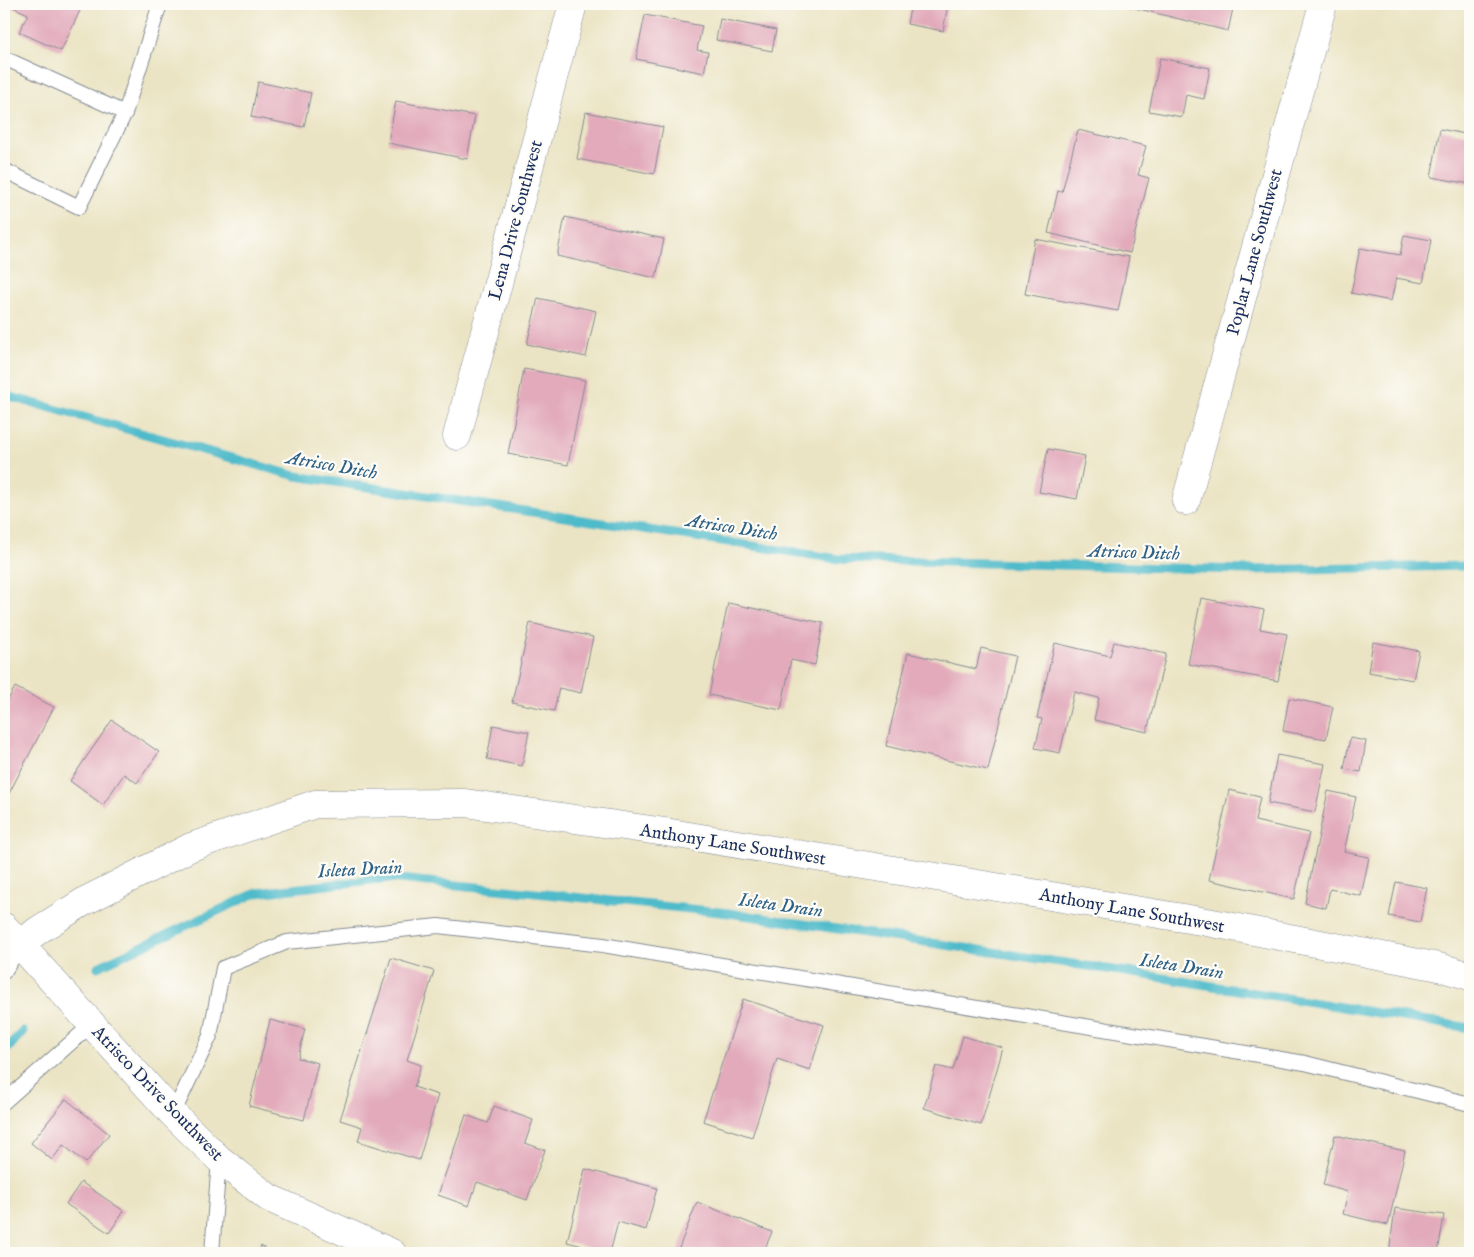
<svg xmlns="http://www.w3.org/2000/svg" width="1474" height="1257" font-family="'IM FELL English',serif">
<rect width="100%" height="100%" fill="#fdfcf7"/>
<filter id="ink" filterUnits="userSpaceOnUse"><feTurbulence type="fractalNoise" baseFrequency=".02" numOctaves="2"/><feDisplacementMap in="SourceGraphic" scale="10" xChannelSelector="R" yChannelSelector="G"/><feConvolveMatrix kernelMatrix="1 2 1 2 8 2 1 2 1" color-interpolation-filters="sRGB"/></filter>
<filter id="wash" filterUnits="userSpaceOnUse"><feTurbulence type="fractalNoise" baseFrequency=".0096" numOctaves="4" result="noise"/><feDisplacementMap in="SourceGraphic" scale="20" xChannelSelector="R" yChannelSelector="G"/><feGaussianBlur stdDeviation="1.12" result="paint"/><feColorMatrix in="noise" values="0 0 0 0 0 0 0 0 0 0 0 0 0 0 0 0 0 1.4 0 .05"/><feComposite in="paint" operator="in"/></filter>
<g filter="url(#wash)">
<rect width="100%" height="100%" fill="#ebe4c4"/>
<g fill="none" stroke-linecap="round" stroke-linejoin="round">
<g stroke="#4fbbca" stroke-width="9">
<polyline points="4,395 296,476 838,559 1246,570 1470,566"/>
<polyline points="98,967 256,893 389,878 729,913 1127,972 1470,1028"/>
<polyline points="4,1053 23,1031"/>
</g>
</g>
<g id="blocks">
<g fill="#e2aabb">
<polygon points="6,4 83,4 61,51 19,32 28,14"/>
<polygon points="911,4 948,4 943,31 907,24"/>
<polygon points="1128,4 1234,4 1228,31 1127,6"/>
<polygon points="645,15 702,26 697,50 708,52 704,73 636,59"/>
<polygon points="720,19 776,30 772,51 716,40"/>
<polygon points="1160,58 1210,68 1204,99 1186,95 1182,117 1149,111"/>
<polygon points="258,82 311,93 304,127 251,117"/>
<polygon points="396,101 475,116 467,159 388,143"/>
<polygon points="586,112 663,127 654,174 577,159"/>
<polygon points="1440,129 1470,135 1470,184 1431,177"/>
<polygon points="1078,130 1146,146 1138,175 1149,178 1130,253 1048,233 1058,191 1062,192"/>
<polygon points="565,217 664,239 656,278 557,256"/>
<polygon points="1404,235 1431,240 1423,283 1396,278 1391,301 1351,293 1360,248 1400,255"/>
<polygon points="1035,239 1129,257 1118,311 1025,294"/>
<polygon points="538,298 596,311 586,357 527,344"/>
<polygon points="524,369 585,380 568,465 508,454"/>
<polygon points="1048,449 1085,456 1077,499 1039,492"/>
<polygon points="1201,598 1264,610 1260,629 1287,634 1278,681 1188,664"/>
<polygon points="728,603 823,623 815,665 791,660 781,710 709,695"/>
<polygon points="530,623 593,637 581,693 559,688 554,711 512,702"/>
<polygon points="1114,642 1166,654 1147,732 1094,720 1099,698 1074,692 1060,753 1035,748 1042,719 1037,718 1055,643 1110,656"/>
<polygon points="1373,642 1419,651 1413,680 1368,672"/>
<polygon points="981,648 1015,656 988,770 886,746 908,653 976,669"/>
<polygon points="15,687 54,707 4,803 4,707"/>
<polygon points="1289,698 1333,707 1326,739 1283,731"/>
<polygon points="112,720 159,752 137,783 124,774 103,805 70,781"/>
<polygon points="493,725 529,732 522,766 487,759"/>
<polygon points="1350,738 1366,741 1361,772 1344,769"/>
<polygon points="1277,755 1325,764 1315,812 1268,803"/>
<polygon points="1229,790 1260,797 1255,821 1309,833 1294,899 1209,880"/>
<polygon points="1328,791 1356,797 1344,852 1369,857 1361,896 1330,889 1326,908 1305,903"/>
<polygon points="1396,882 1427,888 1420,922 1389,916"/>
<polygon points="391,958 434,971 407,1060 421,1065 414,1087 438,1095 419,1160 358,1141 362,1127 340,1120"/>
<polygon points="743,999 824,1025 810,1070 777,1059 752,1137 703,1121"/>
<polygon points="270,1020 305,1029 298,1058 318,1063 304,1120 249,1106"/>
<polygon points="963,1036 1003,1048 981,1125 924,1108 936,1066 953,1070"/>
<polygon points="66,1099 109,1134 86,1163 63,1145 52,1160 31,1143"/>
<polygon points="494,1106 533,1120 525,1143 545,1150 527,1200 477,1182 469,1206 438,1195 466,1115 488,1123"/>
<polygon points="1335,1135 1405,1151 1388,1225 1343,1214 1348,1192 1323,1185"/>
<polygon points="585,1169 657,1188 646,1230 618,1222 610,1253 567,1242"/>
<polygon points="81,1182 124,1211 109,1233 66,1204"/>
<polygon points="697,1202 772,1232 763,1253 677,1253"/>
<polygon points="1395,1208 1444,1215 1438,1253 1389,1253"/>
<polygon points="261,1246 272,1253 257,1253"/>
</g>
</g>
</g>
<g filter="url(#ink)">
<use href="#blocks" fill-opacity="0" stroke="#838a91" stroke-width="1"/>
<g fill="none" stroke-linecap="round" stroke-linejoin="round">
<defs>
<g id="service">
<polyline points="4,58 125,113 79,207 4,170"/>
<polyline points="125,113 160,4"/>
<polyline points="4,972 21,945"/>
<polyline points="4,1102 92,1024"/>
<polyline points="173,1114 210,1036 223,968 287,942 438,926 603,945 1305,1063 1470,1104"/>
<polyline points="212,1253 219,1159"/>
</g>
<g id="minor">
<polyline points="457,436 573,4"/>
<polyline points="1186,501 1323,4"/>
<polyline points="21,945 37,931 85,901 191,847 315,804 465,803 665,832 1207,922 1439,967 1470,976"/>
</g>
<polyline id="tertiary" points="4,927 173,1114 219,1159 269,1198 392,1253"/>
</defs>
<use href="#service" stroke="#838a91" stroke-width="16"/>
<use href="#minor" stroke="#838a91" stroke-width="29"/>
<use href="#tertiary" stroke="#838a91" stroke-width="29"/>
<use href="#service" stroke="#fff" stroke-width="14"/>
<use href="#minor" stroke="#fff" stroke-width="28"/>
<use href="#tertiary" stroke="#fff" stroke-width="28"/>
</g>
</g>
<g text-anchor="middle" stroke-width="4.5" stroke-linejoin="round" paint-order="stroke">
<g font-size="18" fill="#1b2f5e" stroke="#fdfcf7">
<text transform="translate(515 220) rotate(-75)" y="6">Lena Drive Southwest</text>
<text transform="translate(1254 252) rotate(-75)" y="6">Poplar Lane Southwest</text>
<text transform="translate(733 844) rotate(9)" y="6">Anthony Lane Southwest</text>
<text transform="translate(1132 910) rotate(10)" y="6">Anthony Lane Southwest</text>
<text transform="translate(158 1093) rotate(46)" y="6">Atrisco Drive Southwest</text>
</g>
<g font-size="19" font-style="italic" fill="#2d6084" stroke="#fdfcf7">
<text transform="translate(332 464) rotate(10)" y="7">Atrisco Ditch</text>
<text transform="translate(732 526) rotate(9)" y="7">Atrisco Ditch</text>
<text transform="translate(1134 551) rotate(2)" y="7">Atrisco Ditch</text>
<text transform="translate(360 868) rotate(-3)" y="7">Isleta Drain</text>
<text transform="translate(781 904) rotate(8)" y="7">Isleta Drain</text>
<text transform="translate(1182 965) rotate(9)" y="7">Isleta Drain</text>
</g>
</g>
<rect width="1474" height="1257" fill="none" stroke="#fdfcf7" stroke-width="20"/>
</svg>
